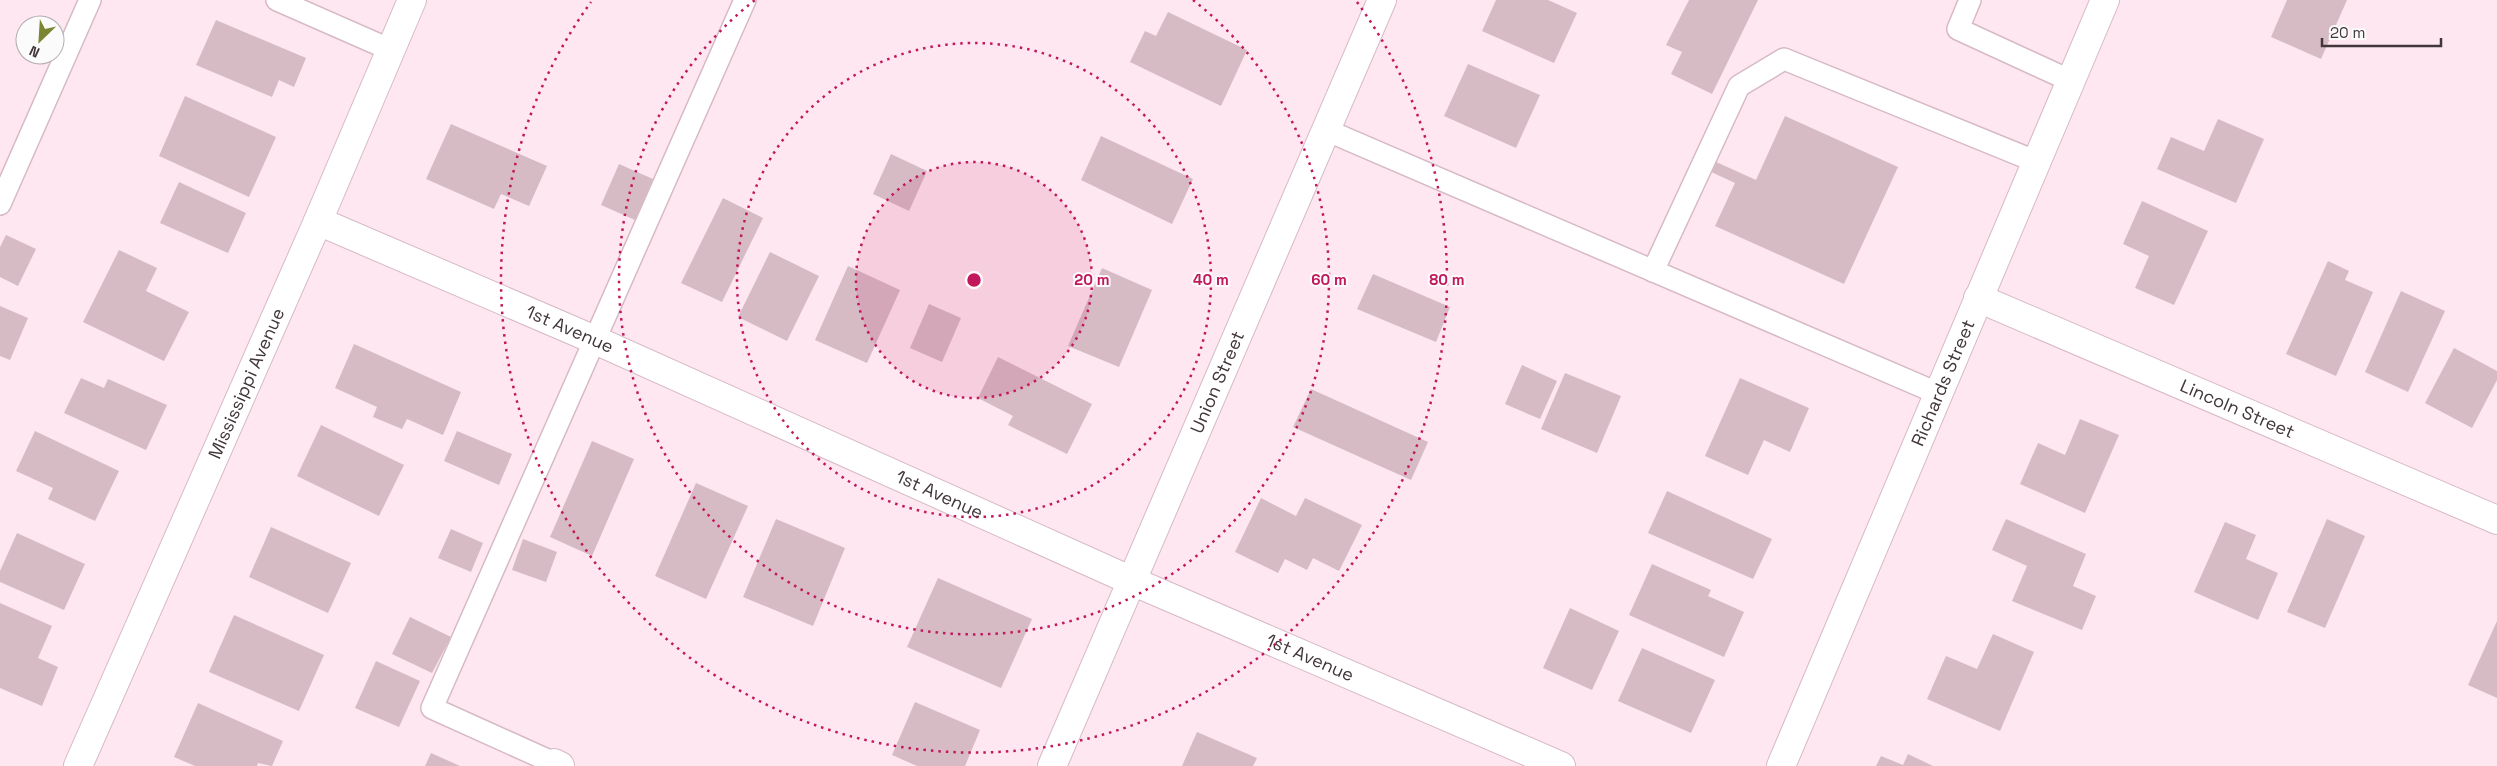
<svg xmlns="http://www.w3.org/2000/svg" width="2497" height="766" font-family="'Space Grotesk',sans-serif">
<rect width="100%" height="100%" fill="#fee7f0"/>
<g fill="#d6bbc5">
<polygon points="1496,0 1548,0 1577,13 1554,63 1482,31"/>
<polygon points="1689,0 1758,0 1712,94 1671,74 1682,52 1666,45"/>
<polygon points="2287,0 2347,0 2321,59 2271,37"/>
<polygon points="1168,12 1247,50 1221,106 1130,62 1145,31 1156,36"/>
<polygon points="216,20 306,58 294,87 279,80 272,97 196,65"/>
<polygon points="1468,64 1540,95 1516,148 1444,116"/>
<polygon points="185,96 276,137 249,197 159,156"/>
<polygon points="1785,116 1898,167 1844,284 1715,226 1735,183 1709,171 1714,161 1756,180"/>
<polygon points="2218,119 2264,139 2236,203 2157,169 2171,137 2204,151"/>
<polygon points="451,124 547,166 529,206 501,194 494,209 426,179"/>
<polygon points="1101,136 1193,179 1172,224 1081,180"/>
<polygon points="891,154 927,171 909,211 873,194"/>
<polygon points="619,164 662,183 644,224 601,205"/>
<polygon points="179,182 246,213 228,253 160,223"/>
<polygon points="723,198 763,218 722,302 681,283"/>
<polygon points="2142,201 2208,231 2174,305 2135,288 2149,256 2123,244"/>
<polygon points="6,235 36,249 18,286 0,277 0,247"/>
<polygon points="119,250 157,268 146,291 189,312 164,361 83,322"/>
<polygon points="770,252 819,276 787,341 738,317"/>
<polygon points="2328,261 2349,271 2345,280 2373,292 2336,376 2286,354"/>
<polygon points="848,266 900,290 867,363 815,340"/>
<polygon points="1102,268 1152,290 1119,367 1068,346"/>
<polygon points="1373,274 1450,307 1436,342 1357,309"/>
<polygon points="2401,291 2445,311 2408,392 2365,372"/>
<polygon points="929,304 961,318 942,362 910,348"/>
<polygon points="0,306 28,318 10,360 0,356"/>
<polygon points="354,344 461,392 443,435 407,419 402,429 373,417 377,407 335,388"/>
<polygon points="2454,348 2497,371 2497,380 2472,428 2425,403"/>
<polygon points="998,357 1092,404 1067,454 1008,425 1013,416 978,398"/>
<polygon points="1522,365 1557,381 1540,419 1505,404"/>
<polygon points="1565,373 1621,396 1597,453 1541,429"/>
<polygon points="81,378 104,388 108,379 167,405 146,450 64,413"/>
<polygon points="1740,378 1809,408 1790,452 1764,440 1748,475 1705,456"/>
<polygon points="1311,389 1428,442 1411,480 1293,427"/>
<polygon points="2080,419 2119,435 2085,513 2020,484 2038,443 2065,455"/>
<polygon points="321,425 404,465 379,516 297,476"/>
<polygon points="35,431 119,471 95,521 48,499 53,488 16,471"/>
<polygon points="457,431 512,454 499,485 444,461"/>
<polygon points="592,441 634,459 592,556 550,537"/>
<polygon points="696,483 748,506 706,599 655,576"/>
<polygon points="1667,491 1772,539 1753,579 1648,533"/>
<polygon points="1261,498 1296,516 1305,498 1362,525 1339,571 1313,558 1307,570 1285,559 1278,573 1235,552"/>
<polygon points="776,519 845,548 813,626 743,597"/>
<polygon points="2006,519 2086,554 2073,586 2096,596 2082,630 2012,601 2027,566 1992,550"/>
<polygon points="2327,519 2365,536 2325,628 2287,612"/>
<polygon points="2225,522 2256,535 2246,559 2278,573 2258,620 2194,592"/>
<polygon points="271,527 351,563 328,613 249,577"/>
<polygon points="451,529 483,543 471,572 438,558"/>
<polygon points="17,533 85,564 64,610 0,582 0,571"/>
<polygon points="523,539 557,552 546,582 512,570"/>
<polygon points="1652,564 1711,590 1708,596 1744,612 1724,657 1629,615"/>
<polygon points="938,578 1032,619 1001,688 907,647"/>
<polygon points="0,603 52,626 38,658 58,667 42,706 0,688"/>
<polygon points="1570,608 1619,631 1592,690 1543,668"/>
<polygon points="234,615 324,655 299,711 209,672"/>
<polygon points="410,617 451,637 432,673 392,654"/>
<polygon points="2497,621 2497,698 2468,685"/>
<polygon points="1993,634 2034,652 2000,731 1927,699 1946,656 1977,669"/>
<polygon points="1642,648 1715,680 1691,733 1618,701"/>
<polygon points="376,661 420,681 399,727 355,708"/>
<polygon points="915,702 980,730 965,766 917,766 892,755"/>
<polygon points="198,703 283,741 272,766 258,763 257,766 195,766 174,757"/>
<polygon points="1197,732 1257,758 1253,766 1182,766"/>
<polygon points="431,753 460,766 425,766"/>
<polygon points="1908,754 1933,766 1876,766 1881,756 1903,765"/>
</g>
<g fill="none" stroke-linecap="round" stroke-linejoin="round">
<defs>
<g id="service">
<polyline points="277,0 391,50"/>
<polyline points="1970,0 1958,29 2071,81"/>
<polyline points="1326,130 1937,393"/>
<polyline points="0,204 90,0"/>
<polyline points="1653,271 1739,86 1784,59 2037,162"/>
<polyline points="554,763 432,708 745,0"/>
</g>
<g id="minor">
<path id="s1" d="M318,221L595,340L1132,581L1561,766"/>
<path id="s2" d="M1978,298L2497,520"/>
<path id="s3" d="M78,766L318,221L412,0"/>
<polyline points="552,766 554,763 560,766"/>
<path id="s4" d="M1052,766L1382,0"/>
</g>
<g id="tertiary">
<path id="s5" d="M1781,766L2105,0"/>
</g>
</defs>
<use href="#service" stroke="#d6bac5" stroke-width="24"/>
<use href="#minor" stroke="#d6bac5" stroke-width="30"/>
<use href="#tertiary" stroke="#d6bac5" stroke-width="30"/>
<use href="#service" stroke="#fff" stroke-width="21"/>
<use href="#minor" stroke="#fff" stroke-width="28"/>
<use href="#tertiary" stroke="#fff" stroke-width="28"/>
</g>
<circle cx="974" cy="280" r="118" fill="#c2185b" fill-opacity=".12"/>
<g fill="none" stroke="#c2185b" stroke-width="2.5" stroke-dasharray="2.5 5">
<circle cx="974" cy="280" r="118"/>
<circle cx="974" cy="280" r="237"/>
<path d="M1193 0A355 355 0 1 1 755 0"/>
<path d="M1357 2A473 473 0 1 1 591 2"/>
</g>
<g text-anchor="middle" stroke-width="4" stroke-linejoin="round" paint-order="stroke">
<g font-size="18" fill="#41363a" stroke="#fbfbfb">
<text dy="6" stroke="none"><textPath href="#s1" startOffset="274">1st Avenue</textPath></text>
<text dy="6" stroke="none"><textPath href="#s4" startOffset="418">Union Street</textPath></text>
<text dy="6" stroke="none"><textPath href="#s5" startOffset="416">Richards Street</textPath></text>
<text dy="6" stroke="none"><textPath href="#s3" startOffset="418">Mississippi Avenue</textPath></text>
<text dy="6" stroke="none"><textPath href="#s2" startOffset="282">Lincoln Street</textPath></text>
<text dy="6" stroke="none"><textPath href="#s1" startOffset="679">1st Avenue</textPath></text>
<text dy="6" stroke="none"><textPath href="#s1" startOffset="1084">1st Avenue</textPath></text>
</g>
</g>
<circle cx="974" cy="280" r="8" fill="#c2185b" stroke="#fbfbfb" stroke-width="2.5"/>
<g font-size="15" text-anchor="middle" font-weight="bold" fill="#c2185b" stroke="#fbfbfb" stroke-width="4" stroke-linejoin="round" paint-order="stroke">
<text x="1092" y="285">20 m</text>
<text x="1211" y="285">40 m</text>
<text x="1329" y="285">60 m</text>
<text x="1447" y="285">80 m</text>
</g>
<g transform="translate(40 40) rotate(205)"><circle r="24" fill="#fbfbfb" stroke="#b1acae"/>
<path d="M0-4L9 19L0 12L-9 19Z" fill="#7b8532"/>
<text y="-8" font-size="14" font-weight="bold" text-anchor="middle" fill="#41363a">N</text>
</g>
<path d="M2322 38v8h119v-8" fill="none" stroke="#41363a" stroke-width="2.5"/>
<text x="2330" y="38" font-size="15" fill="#41363a" stroke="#fbfbfb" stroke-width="4" paint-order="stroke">20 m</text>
</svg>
